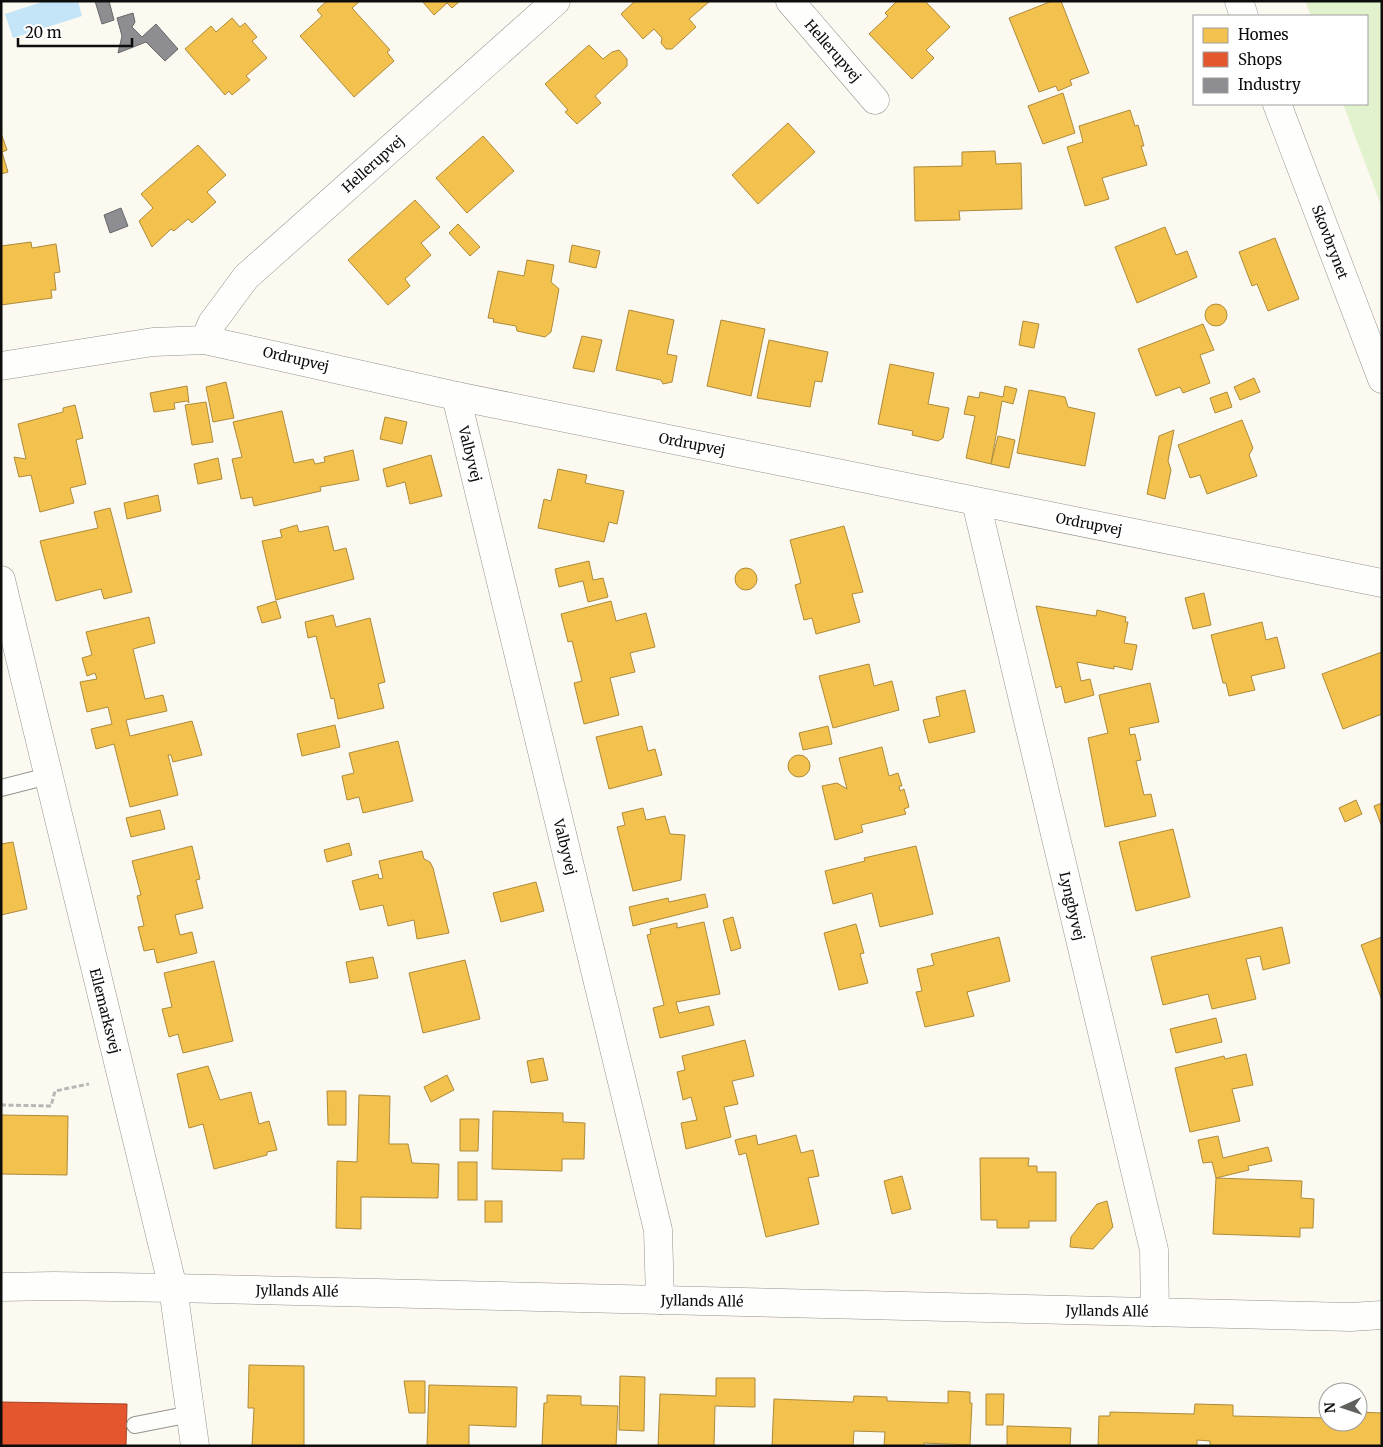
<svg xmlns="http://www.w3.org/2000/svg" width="1383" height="1447" font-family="Merriweather,serif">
<rect width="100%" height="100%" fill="#fbf9f0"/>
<polygon fill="#e2f2ce" points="1305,1 1382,1 1382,208 1343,104 1367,104 1367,16 1311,16"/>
<polygon fill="#c4e4f8" points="45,1 78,1 82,16 13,38 5,14"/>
<g fill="#f2c14e" stroke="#ad8b3a">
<polygon points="327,1 360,1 352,8 390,50 387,52 394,61 354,97 300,36 322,16 317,10"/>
<polygon points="422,1 460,1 452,8 447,3 434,15"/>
<polygon points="635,1 710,1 689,19 696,27 672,49 666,49 661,43 662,38 654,29 643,39 621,14"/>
<polygon points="897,1 925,1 950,27 926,50 934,58 912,79 869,34 888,16 885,13"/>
<polygon points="1052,1 1061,1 1089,73 1070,80 1072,85 1058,91 1056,86 1039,92 1009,18"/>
<polygon points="232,18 240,27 245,23 257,37 252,41 267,58 246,76 250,80 232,95 229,91 225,95 185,49 211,26 216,32"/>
<polygon points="589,45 603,59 612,52 619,50 627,59 627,66 595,96 601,103 577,124 565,112 568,110 545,84"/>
<polygon points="1063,93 1075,133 1043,144 1028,106"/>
<polygon points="1130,110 1135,126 1138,125 1144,146 1141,146 1147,165 1102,178 1109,199 1085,206 1067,147 1083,142 1079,126"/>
<polygon points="788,123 815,152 758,204 732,175"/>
<polygon points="1,133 7,150 2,152 8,172 1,174"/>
<polygon points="483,136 514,171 467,213 436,178"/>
<polygon points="198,145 226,175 207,192 216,202 192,223 188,219 174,231 171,229 152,247 139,221 153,208 141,194"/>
<polygon points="995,151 996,164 1021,163 1022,209 959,211 960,220 915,221 914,167 962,166 962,152"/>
<polygon points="415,200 440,227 421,243 431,255 405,279 410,286 388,305 348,260"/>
<polygon points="458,224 480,247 470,256 449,233"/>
<polygon points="1165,227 1176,255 1187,251 1197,277 1137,303 1115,247"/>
<polygon points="1275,238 1299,299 1268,311 1257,284 1252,286 1239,252"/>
<polygon points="31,242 32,248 56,244 60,272 54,273 56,290 51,290 52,298 1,305 1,246"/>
<polygon points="572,245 600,251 596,268 569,262"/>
<polygon points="527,260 554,265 551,282 559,289 551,332 545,337 517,331 516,326 493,322 494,319 488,318 498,271 524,276"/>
<circle cx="1216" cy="315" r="11"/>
<polygon points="629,310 674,320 667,354 677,356 672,382 663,384 661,380 616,370"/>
<polygon points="721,320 765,329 751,396 707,386"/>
<polygon points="1023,321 1039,324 1034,348 1019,345"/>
<polygon points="1203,324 1214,350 1200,355 1210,383 1183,393 1180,387 1156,396 1138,349"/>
<polygon points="582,336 602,340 594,372 573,368"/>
<polygon points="769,340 828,352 822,382 815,381 810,407 757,398"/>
<polygon points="890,364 934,373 928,404 949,408 943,438 938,441 912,435 913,431 878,424"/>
<polygon points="1254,378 1260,392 1240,400 1234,387"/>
<polygon points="226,382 234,418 213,422 206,387"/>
<polygon points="187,386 189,403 187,401 174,403 175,409 154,412 150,393"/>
<polygon points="1005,386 1017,389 1013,404 1002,401 991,464 966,458 975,416 964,414 968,396 979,398 980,392 1003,397"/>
<polygon points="1029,390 1065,397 1068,407 1095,413 1085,466 1017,453"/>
<polygon points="1227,392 1232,407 1215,413 1210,398"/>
<polygon points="206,402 213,442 192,445 185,405"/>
<polygon points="75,405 83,438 76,440 86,484 70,488 74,503 40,512 31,475 19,477 14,457 26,459 18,424 63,412 63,408"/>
<polygon points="282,411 294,463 313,459 315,464 325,462 324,457 353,450 359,480 320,487 321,491 254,506 252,497 241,499 232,459 242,457 233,422"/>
<polygon points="385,417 407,422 402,444 380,439"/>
<polygon points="1242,420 1253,448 1249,455 1257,476 1207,494 1200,475 1190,478 1178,445"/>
<polygon points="1174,430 1168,461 1171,470 1165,499 1147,494 1159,436"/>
<polygon points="998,436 1015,440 1009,468 991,464"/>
<polygon points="431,455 442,496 410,504 405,482 387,487 383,469"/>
<polygon points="218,458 222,479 198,484 194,464"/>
<polygon points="558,469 587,475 585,483 624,491 617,524 609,522 604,542 538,528 544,499 551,501"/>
<polygon points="158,495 161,511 127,519 124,503"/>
<polygon points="110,508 132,592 104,599 101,589 56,601 40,541 98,528 94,512"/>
<polygon points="297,525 299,532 328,526 334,551 346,548 354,579 276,600 262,541 282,537 280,530"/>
<polygon points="844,526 863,592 852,594 860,622 816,634 812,618 804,620 795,585 801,583 790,540"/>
<polygon points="589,561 593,580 603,578 608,597 588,602 583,581 559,587 555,569"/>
<circle cx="746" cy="579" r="11"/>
<polygon points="1204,593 1211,625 1193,629 1185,598"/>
<polygon points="276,601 281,618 262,623 257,607"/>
<polygon points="611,601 616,621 646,613 655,647 630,653 635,672 610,678 619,715 584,724 574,683 582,681 572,641 568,642 561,614"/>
<polygon points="1036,606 1096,616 1097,610 1126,617 1125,622 1128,622 1124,643 1137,645 1132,670 1114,666 1114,669 1077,662 1081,681 1090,679 1094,695 1065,703 1061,686 1056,688"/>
<polygon points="333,615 336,627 370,618 385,682 378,684 384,708 338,719 334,698 331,699 316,636 308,638 305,622"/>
<polygon points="149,617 155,643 133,649 145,699 163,695 167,711 126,720 130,736 192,721 202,755 173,762 171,755 168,755 178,795 130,807 114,744 96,749 91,729 112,724 108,707 87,712 80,682 97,679 95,673 87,676 82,658 92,655 86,632"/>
<polygon points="1262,622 1266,640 1277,637 1285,668 1251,676 1255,690 1229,696 1226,683 1223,683 1211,635"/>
<polygon points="1382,652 1382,714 1343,729 1322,674"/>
<polygon points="869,664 874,686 892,681 899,710 833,728 819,676"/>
<polygon points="1150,683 1159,722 1129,728 1130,735 1135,734 1141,760 1136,761 1144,795 1151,794 1156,816 1105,827 1088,738 1108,733 1099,695"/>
<polygon points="965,690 975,732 929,743 923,720 940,716 936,697"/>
<polygon points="335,725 340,747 302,756 297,734"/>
<polygon points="642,726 648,751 655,749 662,775 609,789 596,737"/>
<polygon points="828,726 832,744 803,750 799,733"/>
<polygon points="398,741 413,801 363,813 359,797 347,800 342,776 354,773 349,753"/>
<polygon points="882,747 889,776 898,773 902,786 899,786 900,791 904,789 909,807 904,809 906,814 861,825 863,832 835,840 822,786 837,783 847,789 839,758"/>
<circle cx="799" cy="766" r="11"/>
<polygon points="1356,800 1362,814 1345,822 1339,808"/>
<polygon points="1382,803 1382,827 1374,806"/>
<polygon points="643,808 646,820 665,816 670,834 685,835 681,880 633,891 617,827 625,825 622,813"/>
<polygon points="160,810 165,829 131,837 126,818"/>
<polygon points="1173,829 1190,897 1136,911 1119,842"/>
<polygon points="13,842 27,909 1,915 1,844"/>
<polygon points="349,843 352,855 327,862 324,850"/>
<polygon points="192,846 200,879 196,880 203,908 175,915 180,935 192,932 197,953 157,963 154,949 144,951 138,927 144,926 137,896 141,895 132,861"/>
<polygon points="916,846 933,914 880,927 872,893 833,904 825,871 865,861 864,858"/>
<polygon points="422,851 424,859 430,862 433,868 449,933 417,939 414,920 388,926 383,905 360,910 352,881 378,874 379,879 383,878 379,861"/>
<polygon points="536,882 544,911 501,922 493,893"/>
<polygon points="705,894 708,907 633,926 629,907 668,898 669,902"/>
<polygon points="733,917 741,948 731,951 723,920"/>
<polygon points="704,922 720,994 676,1002 679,1013 709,1006 714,1025 660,1038 653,1008 664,1005 647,935 651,934 650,929 677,923 677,928"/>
<polygon points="856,924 864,953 860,954 868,983 839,990 824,933"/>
<polygon points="1282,927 1290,963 1263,970 1260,956 1246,959 1256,999 1212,1009 1208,994 1163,1005 1151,957"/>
<polygon points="999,937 1010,981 967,992 974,1016 925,1027 916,992 922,991 917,969 934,965 931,954"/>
<polygon points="1382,937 1382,1000 1361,945"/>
<polygon points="373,957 378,978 350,983 346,962"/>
<polygon points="465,960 480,1019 423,1033 409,973"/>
<polygon points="214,961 233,1041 183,1053 178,1034 169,1037 162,1009 172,1007 164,973"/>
<polygon points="1216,1018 1222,1042 1176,1053 1170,1029"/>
<polygon points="745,1040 754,1076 732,1081 738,1104 724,1107 731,1137 686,1149 681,1123 697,1120 691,1097 683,1100 677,1072 685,1070 682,1056"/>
<polygon points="1246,1054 1253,1085 1232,1089 1240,1121 1190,1132 1175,1068 1224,1056 1225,1059"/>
<polygon points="543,1058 548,1080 531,1083 527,1061"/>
<polygon points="208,1066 220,1100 251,1092 259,1124 269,1121 277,1150 267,1152 267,1155 214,1169 203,1124 189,1128 177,1074"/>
<polygon points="447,1075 454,1090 431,1102 424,1087"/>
<polygon points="327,1091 346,1091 346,1125 328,1125"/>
<polygon points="359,1095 390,1096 389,1144 408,1144 412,1163 439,1164 438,1198 361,1197 361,1229 336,1228 337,1161 357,1162"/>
<polygon points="493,1111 563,1113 563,1122 585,1123 584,1159 562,1159 562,1171 492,1169"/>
<polygon points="1,1115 68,1116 67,1175 1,1174"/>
<polygon points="460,1119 479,1119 478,1151 460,1151"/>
<polygon points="756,1135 758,1145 796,1135 801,1153 813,1150 819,1176 808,1178 819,1224 766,1237 746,1153 739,1155 735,1140"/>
<polygon points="1218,1136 1223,1158 1268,1147 1272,1161 1248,1166 1249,1170 1216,1178 1212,1162 1203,1163 1198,1140"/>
<polygon points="980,1158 1029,1158 1028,1166 1037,1166 1037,1172 1056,1172 1056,1221 1029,1221 1029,1228 997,1228 997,1220 981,1220"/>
<rect x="458" y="1162" width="19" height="38"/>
<polygon points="902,1176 911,1209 892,1214 884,1181"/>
<polygon points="1216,1178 1302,1181 1301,1198 1314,1199 1313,1228 1300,1228 1300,1237 1213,1234"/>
<rect x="485" y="1201" width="17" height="21"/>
<polygon points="1107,1201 1113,1227 1093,1249 1070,1247 1071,1237 1097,1204"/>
<polygon points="249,1365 304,1366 304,1446 252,1446 254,1408 248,1408"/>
<polygon points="620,1376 645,1377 644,1431 619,1430"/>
<polygon points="716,1378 755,1378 755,1407 715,1406 714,1446 658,1446 660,1394 716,1396"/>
<polygon points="404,1381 425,1381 425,1413 409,1413"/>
<polygon points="429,1385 517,1387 516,1427 469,1425 469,1446 427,1446"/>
<polygon points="948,1391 970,1392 970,1403 972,1403 970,1445 924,1443 924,1446 884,1446 885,1432 854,1431 853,1446 772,1446 774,1399 853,1402 854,1396 887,1397 887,1401 948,1403"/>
<polygon points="986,1394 1004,1394 1003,1425 986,1425"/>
<polygon points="547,1395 581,1396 581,1405 618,1406 616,1446 542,1446 544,1403 547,1403"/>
<polygon points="1195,1404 1233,1405 1233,1416 1328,1418 1328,1422 1358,1422 1358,1412 1382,1413 1382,1446 1210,1446 1210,1441 1197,1440 1197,1446 1098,1446 1099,1416 1110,1416 1110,1412 1194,1414"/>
<polygon points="1007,1426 1071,1428 1070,1446 1007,1446"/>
</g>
<polygon fill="#e4572e" stroke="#a44124" points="1,1402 127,1404 126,1446 1,1446"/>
<g fill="#8d8d92" stroke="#67676a">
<polygon points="95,1 109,1 114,20 102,24"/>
<polygon points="133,13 135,22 132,27 142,37 156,24 178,49 165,61 146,42 118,53 122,36 117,18"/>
<polygon points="121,208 128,226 110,233 104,215"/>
</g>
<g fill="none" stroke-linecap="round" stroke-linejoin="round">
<defs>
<g id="service">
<polyline points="1,788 48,776"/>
<polyline points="135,1425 191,1414"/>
</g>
<g id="minor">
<polyline points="790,1 875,100"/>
<polyline points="205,340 212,323 246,277 556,1"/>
<polyline points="1,366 153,342 205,340 456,396 1382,583"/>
<polyline points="456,396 658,1230 660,1300"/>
<polyline points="976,502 1154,1250 1155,1312"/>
<polyline points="1,580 173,1288 195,1446"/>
</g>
<g id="tertiary">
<polyline points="1239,1 1244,16"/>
<polyline points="1277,104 1382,379"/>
<polyline points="1,1287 54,1286 173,1288 1351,1317 1382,1315"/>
</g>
</defs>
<use href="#service" stroke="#94938f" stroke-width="18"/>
<use href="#minor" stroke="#94938f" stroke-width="29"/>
<use href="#tertiary" stroke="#94938f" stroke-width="29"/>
<polyline stroke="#b8b8b6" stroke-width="3" stroke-dasharray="5 2.5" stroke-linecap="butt" points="1,1105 51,1106 55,1091 89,1084"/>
<use href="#service" stroke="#fefefd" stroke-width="16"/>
<use href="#minor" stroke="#fefefd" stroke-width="28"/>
<use href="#tertiary" stroke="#fefefd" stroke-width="28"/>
</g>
<g text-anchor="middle" stroke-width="5" stroke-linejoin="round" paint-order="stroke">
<g font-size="14" fill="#0d0d0d" stroke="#fff">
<text transform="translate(833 51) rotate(49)" y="5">Hellerupvej</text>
<text transform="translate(373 164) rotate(-42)" y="5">Hellerupvej</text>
<text transform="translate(1330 242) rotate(69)" y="5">Skovbrynet</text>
<text transform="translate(296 359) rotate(13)" y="5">Ordrupvej</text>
<text transform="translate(692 444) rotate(11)" y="5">Ordrupvej</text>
<text transform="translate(470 454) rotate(76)" y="5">Valbyvej</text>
<text transform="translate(1089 524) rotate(11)" y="5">Ordrupvej</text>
<text transform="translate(565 847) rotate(76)" y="5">Valbyvej</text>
<text transform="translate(1072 906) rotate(77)" y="5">Lyngbyvej</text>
<text transform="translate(105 1011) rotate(76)" y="5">Ellemarksvej</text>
<text transform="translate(297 1291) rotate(1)" y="5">Jyllands Allé</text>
<text transform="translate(702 1301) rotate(1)" y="5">Jyllands Allé</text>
<text transform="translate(1107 1311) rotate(1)" y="5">Jyllands Allé</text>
</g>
</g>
<rect width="1383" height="1447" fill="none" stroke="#0d0d0d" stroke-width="5"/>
<rect x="1193" y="15" width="175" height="90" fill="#ffffff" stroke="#9e9e9e"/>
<rect x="1203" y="28" width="25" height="15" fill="#f2c14e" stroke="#9e9e9e"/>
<text x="1238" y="40" font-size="15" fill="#0d0d0d">Homes</text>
<rect x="1203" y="52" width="25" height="15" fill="#e4572e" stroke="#9e9e9e"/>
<text x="1238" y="65" font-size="15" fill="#0d0d0d">Shops</text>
<rect x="1203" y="78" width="25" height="15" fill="#8d8d92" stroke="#9e9e9e"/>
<text x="1238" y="90" font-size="15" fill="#0d0d0d">Industry</text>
<g transform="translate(1343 1407) rotate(267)"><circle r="24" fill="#ffffff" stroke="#9e9e9e"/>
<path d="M0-4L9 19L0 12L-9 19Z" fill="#60605c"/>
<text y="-8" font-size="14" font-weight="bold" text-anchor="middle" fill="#0d0d0d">N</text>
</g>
<path d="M18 38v8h114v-8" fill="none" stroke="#0d0d0d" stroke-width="2.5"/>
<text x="25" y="38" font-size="15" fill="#0d0d0d" stroke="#ffffff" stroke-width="4" paint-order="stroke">20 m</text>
</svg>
